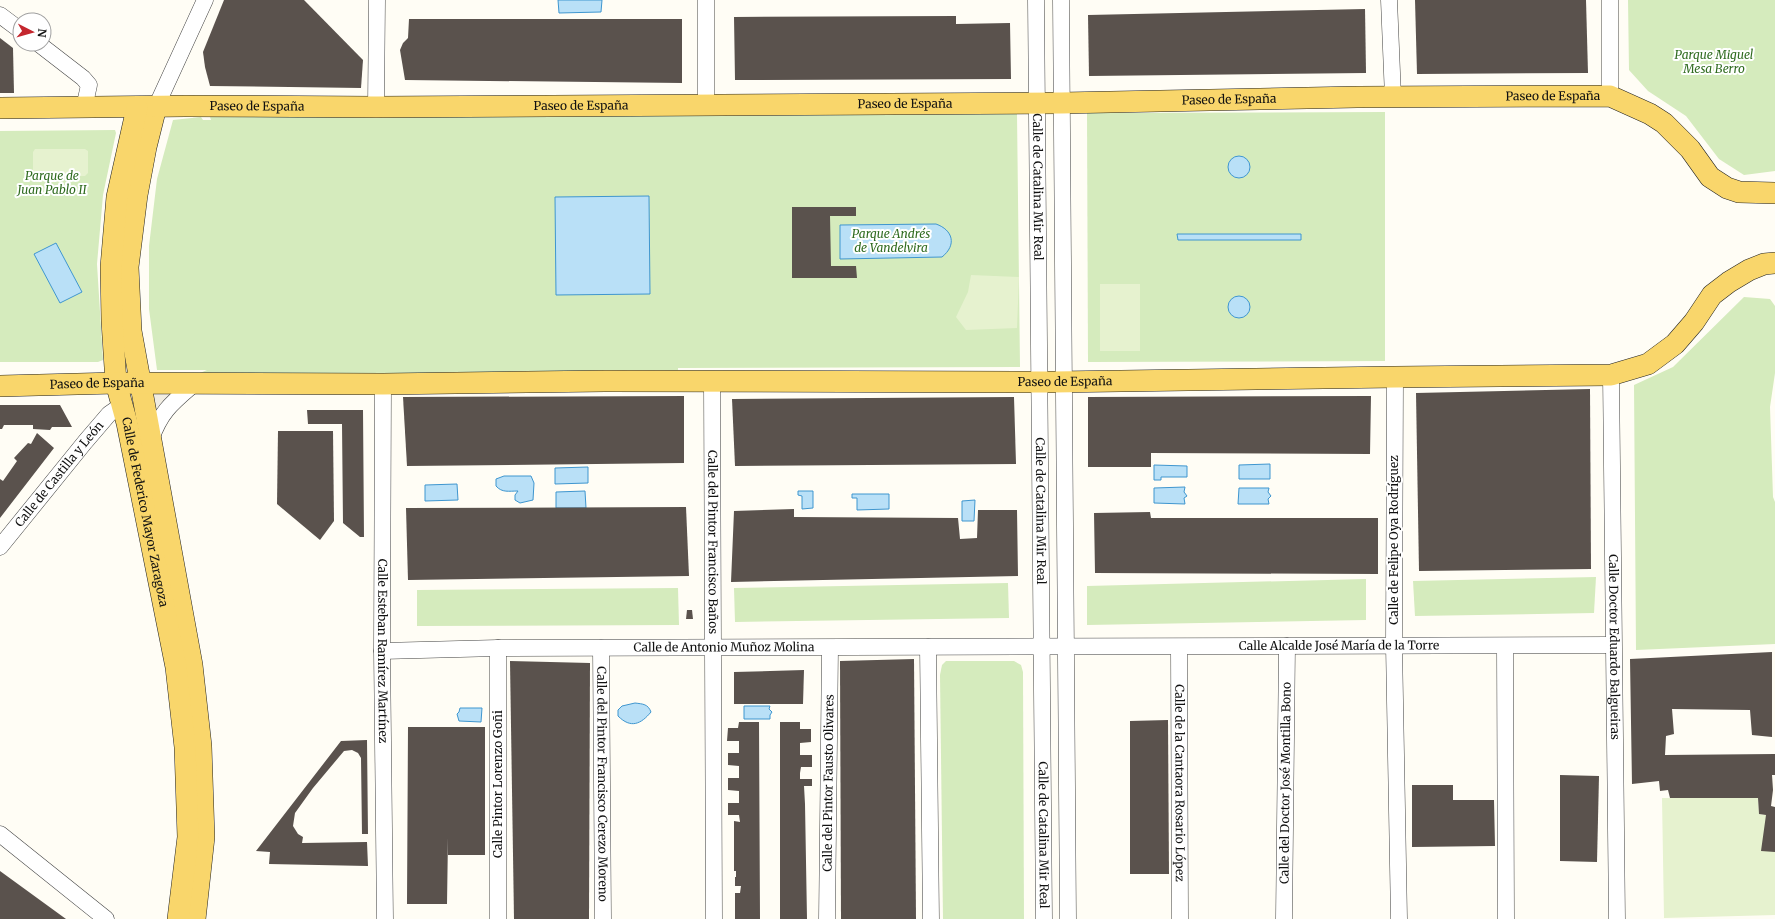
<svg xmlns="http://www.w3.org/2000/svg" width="1775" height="919" font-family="Merriweather,serif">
<rect width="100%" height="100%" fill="#fffdf5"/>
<g fill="#d5ebbd">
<polygon points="1628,0 1775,0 1775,171 1744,175 1719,159 1686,116 1648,91 1629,70"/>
<polygon points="1385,112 1385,361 1088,362 1087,113"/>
<polygon points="676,114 676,116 1017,114 1020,367 678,368 678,372 193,376 207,370 157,370 149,309 149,246 157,179 173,120 201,117 203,120 211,120 210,117"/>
<polygon points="115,130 116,133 103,195 97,264 103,360 98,362 0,362 0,131"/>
<polygon points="1744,297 1770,299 1775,306 1775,373 1770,407 1773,497 1775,502 1775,644 1636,650 1634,385 1673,367"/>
<polygon points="1596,577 1594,613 1415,616 1413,581"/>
<polygon points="1366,579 1366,620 1087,625 1087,586"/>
<polygon points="1008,583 1009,618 735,622 734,588"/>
<polygon points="678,588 679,625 417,626 417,590"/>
<polygon points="946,661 1014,661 1021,665 1023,672 1024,919 943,919 940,675 942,665"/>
</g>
<g fill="#e6f2cf">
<polygon points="35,149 85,149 88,151 88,173 85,176 36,177 33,174 33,152"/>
<polygon points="971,275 1019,277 1017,328 966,330 956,317 968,292"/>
<rect x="1100" y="284" width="40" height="67"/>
<polygon points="1662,798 1758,798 1759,814 1766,815 1775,852 1775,915 1664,918"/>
</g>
<polygon fill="#f1ede2" points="148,392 173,392 153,417"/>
<g fill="#b9e0f7" stroke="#3f96cf">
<polygon points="558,0 602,0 601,12 559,13"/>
<circle cx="1239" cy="167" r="11"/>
<polygon points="649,196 650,294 556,295 555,197"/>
<path d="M936,224C953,230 957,245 942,257L840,259V225Z"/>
<polygon points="1177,234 1301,234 1301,240 1178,240"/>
<polygon points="56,243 82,292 60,303 34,254"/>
<circle cx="1239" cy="307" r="11"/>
<polygon points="1270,464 1270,479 1239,479 1239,465"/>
<polygon points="1154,465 1187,466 1187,477 1161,477 1161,480 1154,480"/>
<polygon points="588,467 588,483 555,484 555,468"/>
<path d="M504,476H531L534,483L533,500L520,503L515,500V495L518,491C509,491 502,493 496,486V479Z"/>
<polygon points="457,484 458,500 425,501 425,485"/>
<polygon points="1185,487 1184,492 1187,496 1184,498 1185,504 1154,503 1154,488"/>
<polygon points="1239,488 1269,488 1268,492 1271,496 1268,499 1269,504 1238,504"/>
<polygon points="585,491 586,508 556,508 556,492"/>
<polygon points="798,491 813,491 813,508 802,509 802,496 798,495"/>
<polygon points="852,494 889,494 889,509 857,510 857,498 852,498"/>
<polygon points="975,500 974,521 962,521 962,501"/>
<path d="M635,703C643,704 648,704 651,712C641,724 631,729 618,716V710L622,706Z"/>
<polygon points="744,706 770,706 769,709 772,712 770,715 770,719 744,719"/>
<polygon points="460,708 482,708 481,722 459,721 457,714 459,712"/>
</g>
<g fill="#5a524d">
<polygon points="224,0 304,0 363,60 361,88 210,86 205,67 203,52"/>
<polygon points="1415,0 1586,0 1588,73 1417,74"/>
<polygon points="1365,9 1366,73 1089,76 1088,15"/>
<polygon points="956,16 956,24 1010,23 1011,79 735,80 734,17"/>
<polygon points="409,19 682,19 682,83 405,80 400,50 403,43 408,38"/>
<polygon points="0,38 13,48 14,93 0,93"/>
<polygon points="792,207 856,207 856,216 830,216 831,266 856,266 857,278 792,278"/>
<polygon points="1590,389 1591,569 1419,571 1416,393"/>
<polygon points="684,396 684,463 407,466 403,397"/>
<polygon points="1371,396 1370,454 1151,453 1151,467 1088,467 1088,397"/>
<polygon points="1014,397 1016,464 735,466 732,399"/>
<polygon points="0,405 60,405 72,427 52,427 50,430 33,429 33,425 4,425 2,429 0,429"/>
<polygon points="307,410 363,410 364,537 360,537 343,523 342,424 308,424"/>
<polygon points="278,431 333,431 334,521 320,540 277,504"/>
<polygon points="37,433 54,448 0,518 0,479 3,481 17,461 14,458 28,443 31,444"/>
<polygon points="686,507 689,576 408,580 406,508"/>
<polygon points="794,509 794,517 958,518 960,539 977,538 978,510 1017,510 1018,576 731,582 734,511"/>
<polygon points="1150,512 1151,518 1378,518 1378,574 1095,573 1094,513"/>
<polygon points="687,610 692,610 693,619 686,619"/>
<polygon points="1772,652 1772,737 1752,735 1750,710 1672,709 1674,734 1666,736 1665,755 1775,754 1775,775 1772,775 1773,790 1771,806 1775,807 1775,852 1761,851 1766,815 1759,814 1758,798 1670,798 1668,790 1660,791 1659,781 1632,784 1630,659"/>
<polygon points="914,659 916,919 841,919 840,661"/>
<polygon points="510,661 590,663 589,919 514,919"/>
<polygon points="804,670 803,704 734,704 734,672"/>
<polygon points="1168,720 1169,874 1130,874 1130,721"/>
<polygon points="739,722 759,722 760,919 735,919 735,893 740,893 741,886 735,886 735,877 736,877 736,871 734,871 734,821 740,822 739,815 728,815 728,803 739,803 739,791 728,790 728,778 739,778 739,766 728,765 728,753 739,753 739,741 727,741 728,728 738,728"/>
<polygon points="780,722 800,722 800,729 811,729 811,742 800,743 800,755 812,755 812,767 801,767 800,773 800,779 812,779 812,786 804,786 805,804 807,919 780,919"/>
<polygon points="408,727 485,727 485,855 448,855 448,837 447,904 407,904"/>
<polygon points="367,740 368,834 362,834 361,758 358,753 352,750 344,751 313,788 295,813 293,826 298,834 303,837 302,843 367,842 368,866 269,864 270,852 256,851 341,741"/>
<polygon points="1560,775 1599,776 1597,862 1560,861"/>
<polygon points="1412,785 1453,785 1453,800 1494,800 1495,846 1412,847"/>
<polygon points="0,871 66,919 0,919"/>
</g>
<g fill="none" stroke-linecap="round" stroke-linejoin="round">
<defs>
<g id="minor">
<path id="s1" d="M1036,0L1044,919"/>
<polyline points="1061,0 1068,919"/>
<polyline points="1389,0 1393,97"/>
<polyline points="1610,0 1610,96"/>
<polyline points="0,15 20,30"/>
<polyline points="39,44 83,78 89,85 84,108"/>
<polyline points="706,104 706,0"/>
<polyline points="156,107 205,0"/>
<polyline points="376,107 377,0"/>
<path id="s2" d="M1611,375L1617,919"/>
<polyline points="1395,377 1394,646 1399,919"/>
<path id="s3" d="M712,381L714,919"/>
<path id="s4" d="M383,384L382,651L385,919"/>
<path d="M151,439C161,411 172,403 194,384"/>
<path id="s5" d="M0,547L85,442L109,414L122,405"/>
<polyline points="1505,646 1506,919"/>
<polyline points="928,647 931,919"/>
<path id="s6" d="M1179,647L1180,919"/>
<path id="s7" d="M601,648L603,919"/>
<path id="s8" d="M382,651L498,648L1613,645"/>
<polyline points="0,834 106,919"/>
<polyline points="498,919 498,648"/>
<path id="s9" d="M827,919L830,648"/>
<path id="s10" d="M1284,919L1287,646"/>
</g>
<g id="major">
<polyline points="156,107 146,147 137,195 128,267 131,331 192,665 201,746 204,837 195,919"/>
<path id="s11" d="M0,108L185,106L376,107L1061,103L1357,97L1610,96L1650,114L1664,123L1690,149L1710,177L1727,188L1739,192L1775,193"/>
<path id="s12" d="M137,108L117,197L111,267L112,321L116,383L127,423L176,667L185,747L188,837L178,919"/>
<path id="s13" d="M0,386L116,383L383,384L605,381L1054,382L1395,377L1611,375L1648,364L1675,344L1694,322L1712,295L1729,282L1749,270L1764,264L1775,263"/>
</g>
</defs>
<use href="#minor" stroke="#444" stroke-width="17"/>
<use href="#major" stroke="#222" stroke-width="22"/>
<use href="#minor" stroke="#fff" stroke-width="16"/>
<use href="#major" stroke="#f9d66b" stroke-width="21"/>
</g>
<g text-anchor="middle" stroke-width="4" stroke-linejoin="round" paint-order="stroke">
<g font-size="12" font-style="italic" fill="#2f6b1f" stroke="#fff">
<text x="1714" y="59">Parque Miguel<tspan x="1714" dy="14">Mesa Berro</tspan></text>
<text x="52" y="180">Parque de<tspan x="52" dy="14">Juan Pablo II</tspan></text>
<text x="891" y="238">Parque Andrés<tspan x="891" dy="14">de Vandelvira</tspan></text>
</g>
<g font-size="12" fill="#111" stroke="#fff">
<text dy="4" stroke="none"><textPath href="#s11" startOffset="1553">Paseo de España</textPath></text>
<text dy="4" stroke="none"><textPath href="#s11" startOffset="1229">Paseo de España</textPath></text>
<text dy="4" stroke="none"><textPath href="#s11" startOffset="905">Paseo de España</textPath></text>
<text dy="4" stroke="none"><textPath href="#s11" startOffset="581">Paseo de España</textPath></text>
<text dy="4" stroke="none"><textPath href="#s11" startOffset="257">Paseo de España</textPath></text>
<text dy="4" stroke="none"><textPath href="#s1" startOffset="187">Calle de Catalina Mir Real</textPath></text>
<text dy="4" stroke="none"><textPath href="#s13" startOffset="1065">Paseo de España</textPath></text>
<text dy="4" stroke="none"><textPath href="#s13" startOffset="97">Paseo de España</textPath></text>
<text dy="4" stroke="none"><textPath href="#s5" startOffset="94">Calle de Castilla y León</textPath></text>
<text dy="4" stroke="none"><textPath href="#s1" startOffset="511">Calle de Catalina Mir Real</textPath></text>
<text dy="4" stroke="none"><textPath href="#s12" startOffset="410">Calle de Federico Mayor Zaragoza</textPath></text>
<text transform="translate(1394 540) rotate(-90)" y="4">Calle de Felipe Oya Rodríguez</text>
<text dy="4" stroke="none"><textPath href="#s3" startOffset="161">Calle del Pintor Francisco Baños</textPath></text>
<text dy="4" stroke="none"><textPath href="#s8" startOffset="957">Calle Alcalde José María de la Torre</textPath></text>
<text dy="4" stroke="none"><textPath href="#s2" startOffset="272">Calle Doctor Eduardo Balgueiras</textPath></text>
<text dy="4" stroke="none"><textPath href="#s8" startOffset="342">Calle de Antonio Muñoz Molina</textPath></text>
<text dy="4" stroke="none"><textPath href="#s4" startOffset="267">Calle Esteban Ramírez Martínez</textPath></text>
<text dy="4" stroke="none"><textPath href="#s9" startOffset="136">Calle del Pintor Fausto Olivares</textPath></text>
<text dy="4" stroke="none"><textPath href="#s6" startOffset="136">Calle de la Cantaora Rosario López</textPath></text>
<text dy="4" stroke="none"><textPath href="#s10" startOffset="136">Calle del Doctor José Montilla Bono</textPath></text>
<text transform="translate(498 784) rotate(-90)" y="4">Calle Pintor Lorenzo Goñi</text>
<text dy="4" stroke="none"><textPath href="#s7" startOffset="136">Calle del Pintor Francisco Cerezo Moreno</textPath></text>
<text dy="4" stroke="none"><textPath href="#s1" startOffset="835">Calle de Catalina Mir Real</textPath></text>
</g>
</g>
<g transform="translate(32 32) rotate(96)"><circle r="19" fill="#ffffff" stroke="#a0a0a0"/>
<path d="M0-3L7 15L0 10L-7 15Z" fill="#c4262e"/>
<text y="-6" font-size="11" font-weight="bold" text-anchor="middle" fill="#111111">N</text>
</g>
</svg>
